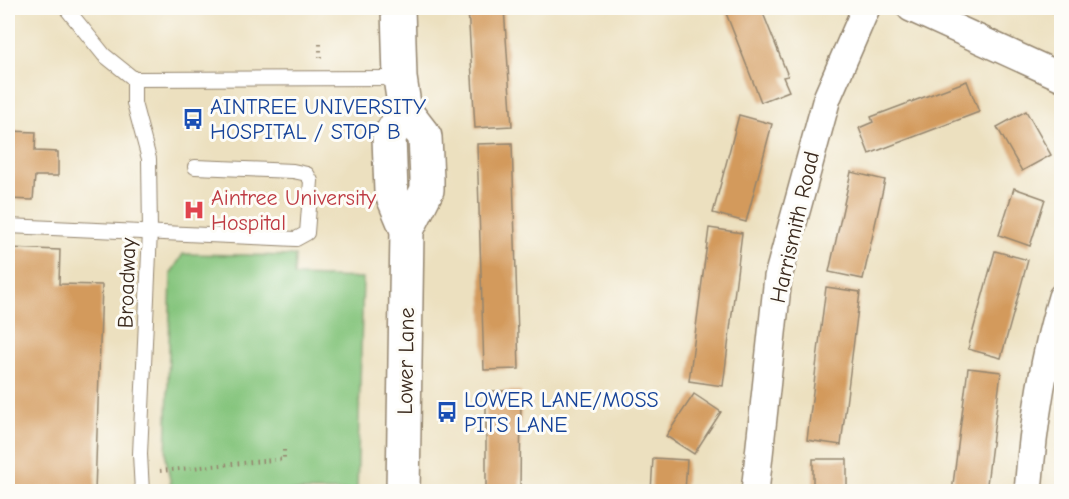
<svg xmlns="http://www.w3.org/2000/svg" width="1069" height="499" font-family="'Comic Neue',sans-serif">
<rect width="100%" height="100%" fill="#fdfcf7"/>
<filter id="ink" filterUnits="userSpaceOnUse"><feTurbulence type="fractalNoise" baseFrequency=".0167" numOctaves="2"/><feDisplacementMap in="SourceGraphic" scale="12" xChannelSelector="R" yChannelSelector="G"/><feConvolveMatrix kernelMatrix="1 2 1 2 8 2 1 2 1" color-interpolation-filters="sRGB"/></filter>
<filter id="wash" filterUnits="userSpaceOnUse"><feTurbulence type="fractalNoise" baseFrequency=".008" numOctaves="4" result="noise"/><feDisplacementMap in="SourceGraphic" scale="24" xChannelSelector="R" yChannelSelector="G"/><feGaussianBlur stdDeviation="1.35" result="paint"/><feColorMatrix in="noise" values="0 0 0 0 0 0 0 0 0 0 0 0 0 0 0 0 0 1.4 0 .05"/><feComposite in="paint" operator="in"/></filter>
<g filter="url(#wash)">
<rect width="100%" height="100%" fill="#ece0bf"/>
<polygon fill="#85c57d" stroke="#60784e" stroke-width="1.5" points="183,254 295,256 294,276 363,278 357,491 172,491 166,459 171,273"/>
<g id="blocks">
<g fill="#d39a5c">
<polygon points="468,8 504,8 512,126 475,128"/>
<polygon points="724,8 761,8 788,76 783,77 789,91 761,102"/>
<polygon points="1044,8 1062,8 1062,17"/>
<polygon points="967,81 979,112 869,154 859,128 873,122 871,117"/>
<polygon points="1026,111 1051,155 1022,171 997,127"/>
<polygon points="739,115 772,124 746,222 713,213"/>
<polygon points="8,131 36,132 35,151 58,152 58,176 35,176 33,200 8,199"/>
<polygon points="512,143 519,369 484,370 477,144"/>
<polygon points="851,172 885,180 863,279 829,272"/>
<polygon points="1014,188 1045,199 1030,246 999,235"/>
<polygon points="709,228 742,233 723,386 689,381"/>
<polygon points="8,248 60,250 59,284 102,285 95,492 8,492"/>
<polygon points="995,251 1028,260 1001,358 968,349"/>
<polygon points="826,287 860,292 841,445 807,440"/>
<polygon points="968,368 1001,372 986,492 952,492"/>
<polygon points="486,391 521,391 520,492 486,492"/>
<polygon points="694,394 721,412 694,454 666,436"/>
<polygon points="653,458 687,460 685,492 651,492"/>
<rect x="813" y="459" width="34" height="33"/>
</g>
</g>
</g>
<g filter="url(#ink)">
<use href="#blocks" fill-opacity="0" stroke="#94856e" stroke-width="1.5"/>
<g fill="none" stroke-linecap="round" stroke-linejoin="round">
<defs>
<g id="service">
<polyline points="66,8 104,55 134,79 400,78"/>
<polyline points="134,79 134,103 149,159 150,231 140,454 142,492"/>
<polyline points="8,226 296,239 307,233 311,181 307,174 293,171 195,167"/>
</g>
<g id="minor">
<polyline points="911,8 1062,77"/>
<polyline points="755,492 778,277 827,98 866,8"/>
<path d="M1028,492C1033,427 1043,359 1062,297"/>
</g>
<g id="tertiary">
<polyline points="398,8 400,78 405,111 425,137 427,179 427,190 407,230"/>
<polyline points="403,492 407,230 391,192 389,137 405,111"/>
</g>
</defs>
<use href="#service" stroke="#94856e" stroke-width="16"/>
<use href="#minor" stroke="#94856e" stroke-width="30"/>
<use href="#tertiary" stroke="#94856e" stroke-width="36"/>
<g stroke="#94856e" stroke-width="4" stroke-dasharray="1.5 4.5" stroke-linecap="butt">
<polyline points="360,8 360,10"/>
<polyline points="320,44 320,58"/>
<polyline points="160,471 284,459 284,450"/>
</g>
<use href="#service" stroke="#fff" stroke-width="14"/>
<use href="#minor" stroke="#fff" stroke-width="27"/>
<use href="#tertiary" stroke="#fff" stroke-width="33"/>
</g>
</g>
<defs>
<symbol id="bus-bare" viewBox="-9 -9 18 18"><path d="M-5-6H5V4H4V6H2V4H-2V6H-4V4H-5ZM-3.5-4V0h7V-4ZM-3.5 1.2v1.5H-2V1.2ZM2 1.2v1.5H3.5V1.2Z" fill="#1a4fb4" stroke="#fdfcf7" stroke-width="2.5" paint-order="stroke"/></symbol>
<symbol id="hospital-bare" viewBox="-9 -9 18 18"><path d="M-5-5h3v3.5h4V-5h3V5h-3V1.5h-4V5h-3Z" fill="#e0444e" stroke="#fdfcf7" stroke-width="2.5" paint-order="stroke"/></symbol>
</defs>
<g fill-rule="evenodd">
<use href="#bus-bare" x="178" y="104" width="30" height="30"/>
<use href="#hospital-bare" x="179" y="195" width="30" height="30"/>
<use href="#bus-bare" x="432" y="397" width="30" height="30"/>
</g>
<g text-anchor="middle" stroke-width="6" stroke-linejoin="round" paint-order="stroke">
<g font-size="22" fill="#164399" stroke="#fdfcf7" text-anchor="start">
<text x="210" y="114">AINTREE UNIVERSITY<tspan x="210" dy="25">HOSPITAL / STOP B</tspan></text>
<text x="464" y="407">LOWER LANE/MOSS<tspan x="464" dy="25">PITS LANE</tspan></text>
</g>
<g font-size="22" fill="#be3a42" stroke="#fdfcf7" text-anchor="start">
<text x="211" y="205">Aintree University<tspan x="211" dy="25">Hospital</tspan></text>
</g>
<g font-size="22" fill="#3b2a1e" stroke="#fdfcf7">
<text transform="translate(794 227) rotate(-77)" y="8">Harrismith Road</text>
<text transform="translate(126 283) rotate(-88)" y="8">Broadway</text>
<text transform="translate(405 361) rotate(-89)" y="8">Lower Lane</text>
</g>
</g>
<rect width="1069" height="499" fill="none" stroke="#fdfcf7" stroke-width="30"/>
</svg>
